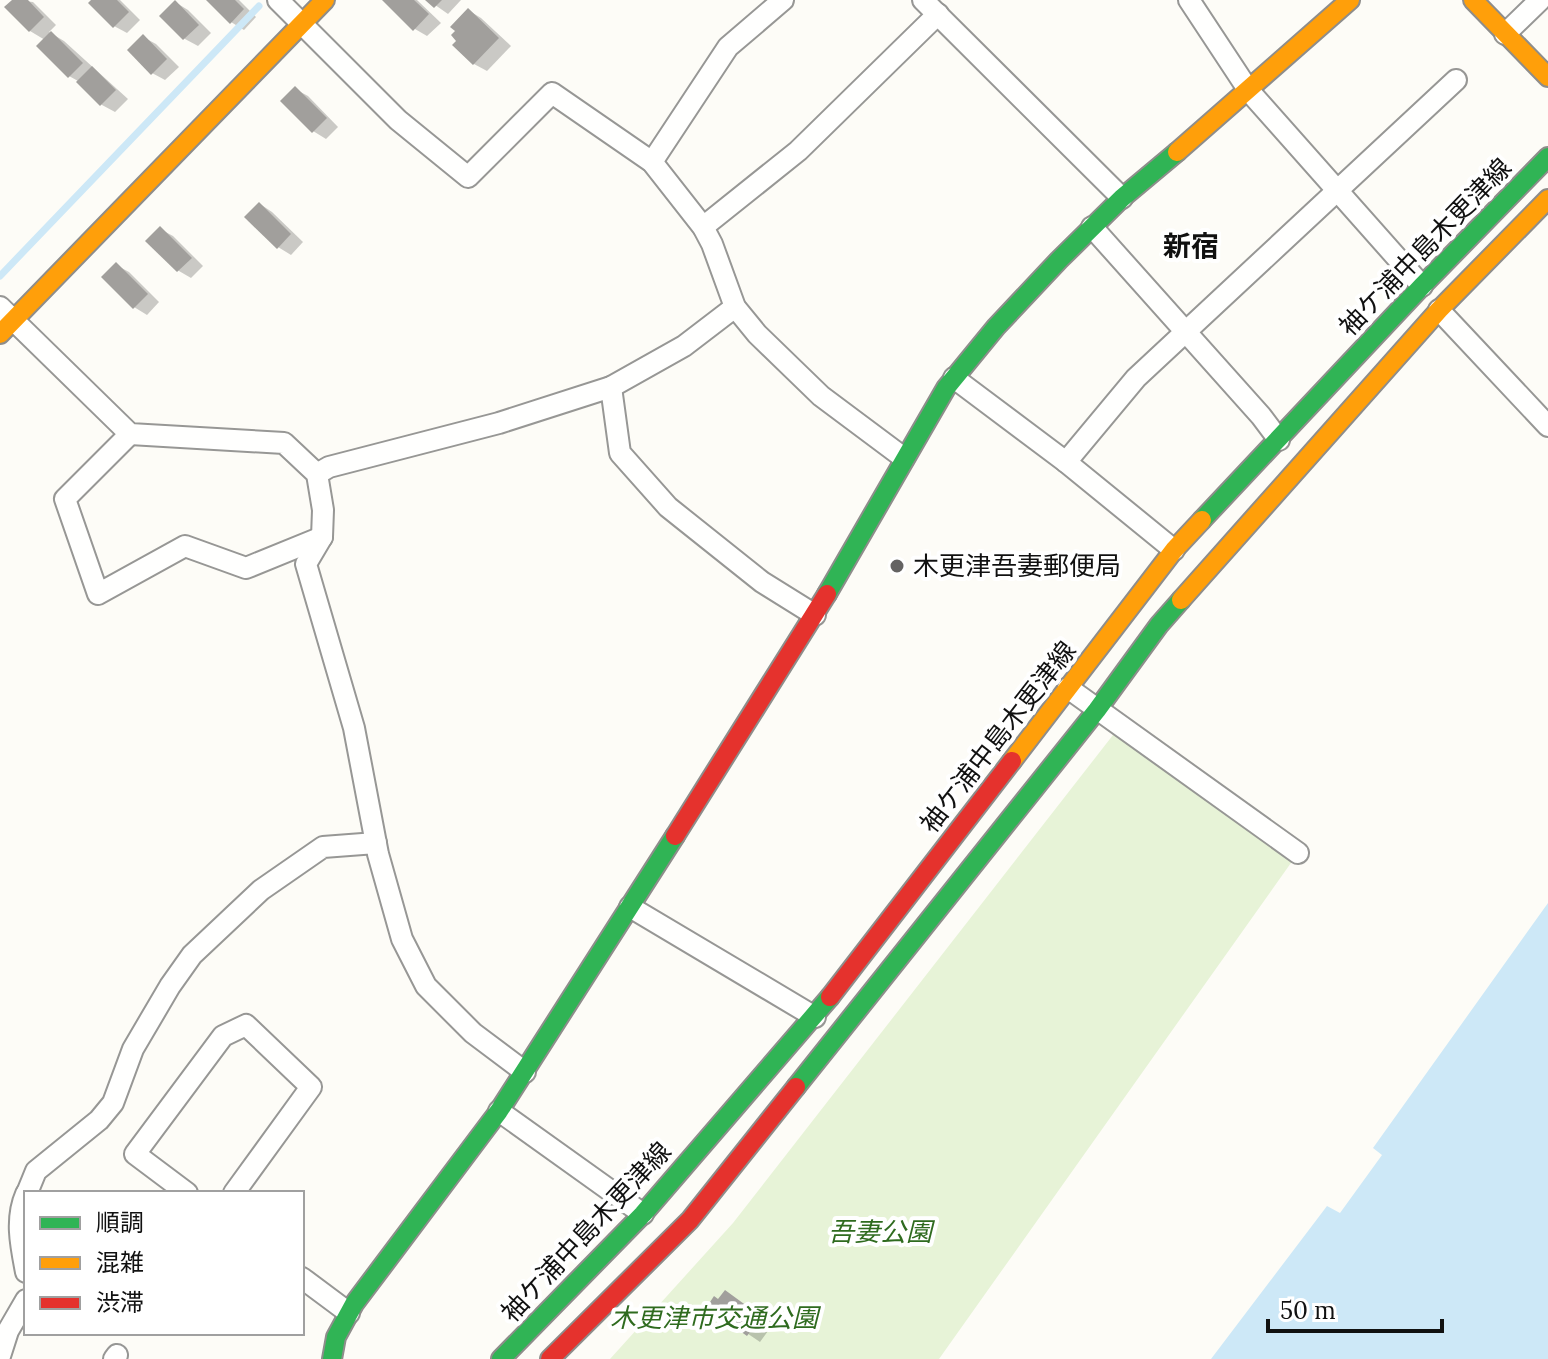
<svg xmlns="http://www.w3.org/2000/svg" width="1548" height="1359" font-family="Lora,'Noto Sans JP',serif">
<rect width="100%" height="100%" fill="#fdfcf7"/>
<polygon fill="#e7f3d7" points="1120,726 1298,853 939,1359 610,1359 733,1223"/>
<polygon fill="#cde8f7" points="1548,903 1548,1359 1211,1359 1327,1206 1340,1213 1382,1155 1373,1148"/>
<g fill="#0003">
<polygon points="15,0 33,2 56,25 49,32 64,41 128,99 115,112 102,105 78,81 69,76 45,40 30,31"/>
<polygon points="94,0 120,0 140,20 127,33 114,26"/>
<polygon points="209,0 239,0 256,17 244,30 231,22"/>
<polygon points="385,0 417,0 441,23 427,36 415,29"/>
<polygon points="428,0 461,0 448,14"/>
<polygon points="175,2 188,10 211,33 198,46 185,39 162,16"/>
<polygon points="468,10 481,18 511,46 487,71 474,64 459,41 457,31"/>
<polygon points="143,37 156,44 179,67 165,80 152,73"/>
<polygon points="295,89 308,96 338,127 326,139 313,131"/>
<polygon points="260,204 272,212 303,242 291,255 278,247"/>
<polygon points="160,229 173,236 203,266 191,278 179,271 148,241"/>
<polygon points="116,265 129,272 159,302 147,315 134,307"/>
<polygon points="719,1301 752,1310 755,1306 776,1320 760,1342 732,1323 730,1325 718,1317"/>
</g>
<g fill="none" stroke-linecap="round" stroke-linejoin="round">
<polyline stroke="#cde8f7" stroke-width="7" points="0,276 259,6"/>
</g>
<g fill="#a19f9c">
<polygon points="12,0 28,0 44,17 29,32 4,7"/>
<polygon points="91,0 117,0 129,12 113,28 88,3"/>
<polygon points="175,0 199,25 183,40 159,16"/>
<polygon points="206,0 235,0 244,9 230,24"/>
<polygon points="382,0 414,0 429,14 413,31"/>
<polygon points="425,0 442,0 434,8"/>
<polygon points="468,8 499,38 473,65 452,45 456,41 451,35 455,31 450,27"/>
<polygon points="51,31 83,63 68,78 36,46"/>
<polygon points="143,34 167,59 151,75 127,50"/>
<polygon points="92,66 116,90 100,106 76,82"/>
<polygon points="295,86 327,118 312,133 280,101"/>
<polygon points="259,202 291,234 277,249 244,217"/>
<polygon points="160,226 192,258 177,272 145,241"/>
<polygon points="116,262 148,294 133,309 101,277"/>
<polygon points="725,1290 751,1309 754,1304 765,1311 747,1336 719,1316 717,1319 704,1311 714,1296 718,1299"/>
</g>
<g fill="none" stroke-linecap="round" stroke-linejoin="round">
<defs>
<g id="street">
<polyline points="278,0 398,120 468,177 552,93 652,162 703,227 712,244 735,307 757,334 821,396 904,458"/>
<polyline points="923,0 1122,198"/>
<polyline points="1189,0 1249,91 1422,286"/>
<polyline points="1505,34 1540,0"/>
<polyline points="652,162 728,47 783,0"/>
<polyline points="703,227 798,151 938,14"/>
<polyline points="1092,227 1261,416 1279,440"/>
<polyline points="0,307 130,434 284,443 317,474 323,510 322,537 306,564 354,728 378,854 402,939 426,986 473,1033 525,1072"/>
<polyline points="1439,310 1548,426"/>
<polyline points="954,378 1066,462 1174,550"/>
<polyline points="611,387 620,453 668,507 762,582 815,615"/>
<polyline points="130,434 65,499 98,594 185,546 246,568 322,537"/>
<polyline points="1066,462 1136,378 1456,80"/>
<polyline points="317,474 329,467 499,423 611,387 684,346 735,307"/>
<polyline points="1068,688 1298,853"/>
<polyline points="630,907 815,1017"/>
<polyline points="499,1111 643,1214"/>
<polyline points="27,1193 36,1171 99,1120 113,1103 133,1049 170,986 192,955 261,890 323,847 376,843"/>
<polyline points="187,1193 135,1154 223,1036 246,1025 311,1087 234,1193"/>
<path d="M26,1194C15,1219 21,1246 26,1272"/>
<polyline points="302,1278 349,1313"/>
<polyline points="0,1356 8,1331 26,1300"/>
<polyline points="114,1359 117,1355"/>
</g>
<g id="fast">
<polyline points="1202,520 1422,286 1548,157"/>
<polyline points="827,594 946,388 996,327 1059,260 1122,198 1177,152"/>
<polyline points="796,1087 1097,710 1159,625 1181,600"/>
<polyline points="332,1359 336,1337 354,1304 499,1111 675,836"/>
<polyline points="501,1359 643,1214 830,997"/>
</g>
<g id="slow">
<polyline points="1473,0 1548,77"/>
<polyline points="1177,152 1350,0"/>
<polyline points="0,334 325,0"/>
<polyline points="1181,600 1439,310 1548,199"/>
<polyline points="1012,761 1174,550 1202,520"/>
</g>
<g id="jam">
<polyline points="675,836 827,594"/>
<polyline points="830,997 1012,761"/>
<polyline points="550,1359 690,1220 796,1087"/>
</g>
</defs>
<use href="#street" stroke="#979795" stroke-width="24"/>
<use href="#fast" stroke="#8e8d8b" stroke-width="22"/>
<use href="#slow" stroke="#8e8d8b" stroke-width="22"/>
<use href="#jam" stroke="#8e8d8b" stroke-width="22"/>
<use href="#street" stroke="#fffffe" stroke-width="20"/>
<use href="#fast" stroke="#30b455" stroke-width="18"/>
<use href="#slow" stroke="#ff9f0a" stroke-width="18"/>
<use href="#jam" stroke="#e5322d" stroke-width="18"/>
</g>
<circle fill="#646362" stroke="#fff" stroke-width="3" cx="897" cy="566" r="8"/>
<g text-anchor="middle" stroke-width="8" stroke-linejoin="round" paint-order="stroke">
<g font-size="26" fill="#111" stroke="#fff">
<text transform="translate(1425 247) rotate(-46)" y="9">袖ケ浦中島木更津線</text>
<text transform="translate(998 737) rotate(-52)" y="9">袖ケ浦中島木更津線</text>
<text transform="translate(586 1232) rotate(-47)" y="9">袖ケ浦中島木更津線</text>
</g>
<g font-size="26" fill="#111" stroke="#fff" text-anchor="start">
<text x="913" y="575">木更津吾妻郵便局</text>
</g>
<g font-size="26" font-style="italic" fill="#2f6b1f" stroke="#fff">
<text x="880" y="1241">吾妻公園</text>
<text x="714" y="1327">木更津市交通公園</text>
</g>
<g font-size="28" font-weight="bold" fill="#111" stroke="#fff">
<text x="1191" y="256">新宿</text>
</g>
</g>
<rect x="24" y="1191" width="280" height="144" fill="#ffffff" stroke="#a0a0a0" stroke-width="2"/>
<rect x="40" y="1217" width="40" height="12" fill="#30b455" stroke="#a0a0a0" stroke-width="2"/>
<text x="96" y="1231" font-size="24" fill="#111111">順調</text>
<rect x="40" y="1257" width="40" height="12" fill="#ff9f0a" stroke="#a0a0a0" stroke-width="2"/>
<text x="96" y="1271" font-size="24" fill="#111111">混雑</text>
<rect x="40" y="1297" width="40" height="12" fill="#e5322d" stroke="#a0a0a0" stroke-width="2"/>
<text x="96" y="1311" font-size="24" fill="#111111">渋滞</text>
<path d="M1268 1319v12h174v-12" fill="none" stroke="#111111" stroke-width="4"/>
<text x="1280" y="1319" font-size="24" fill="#111111" stroke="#ffffff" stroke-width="6" paint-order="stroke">50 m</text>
</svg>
